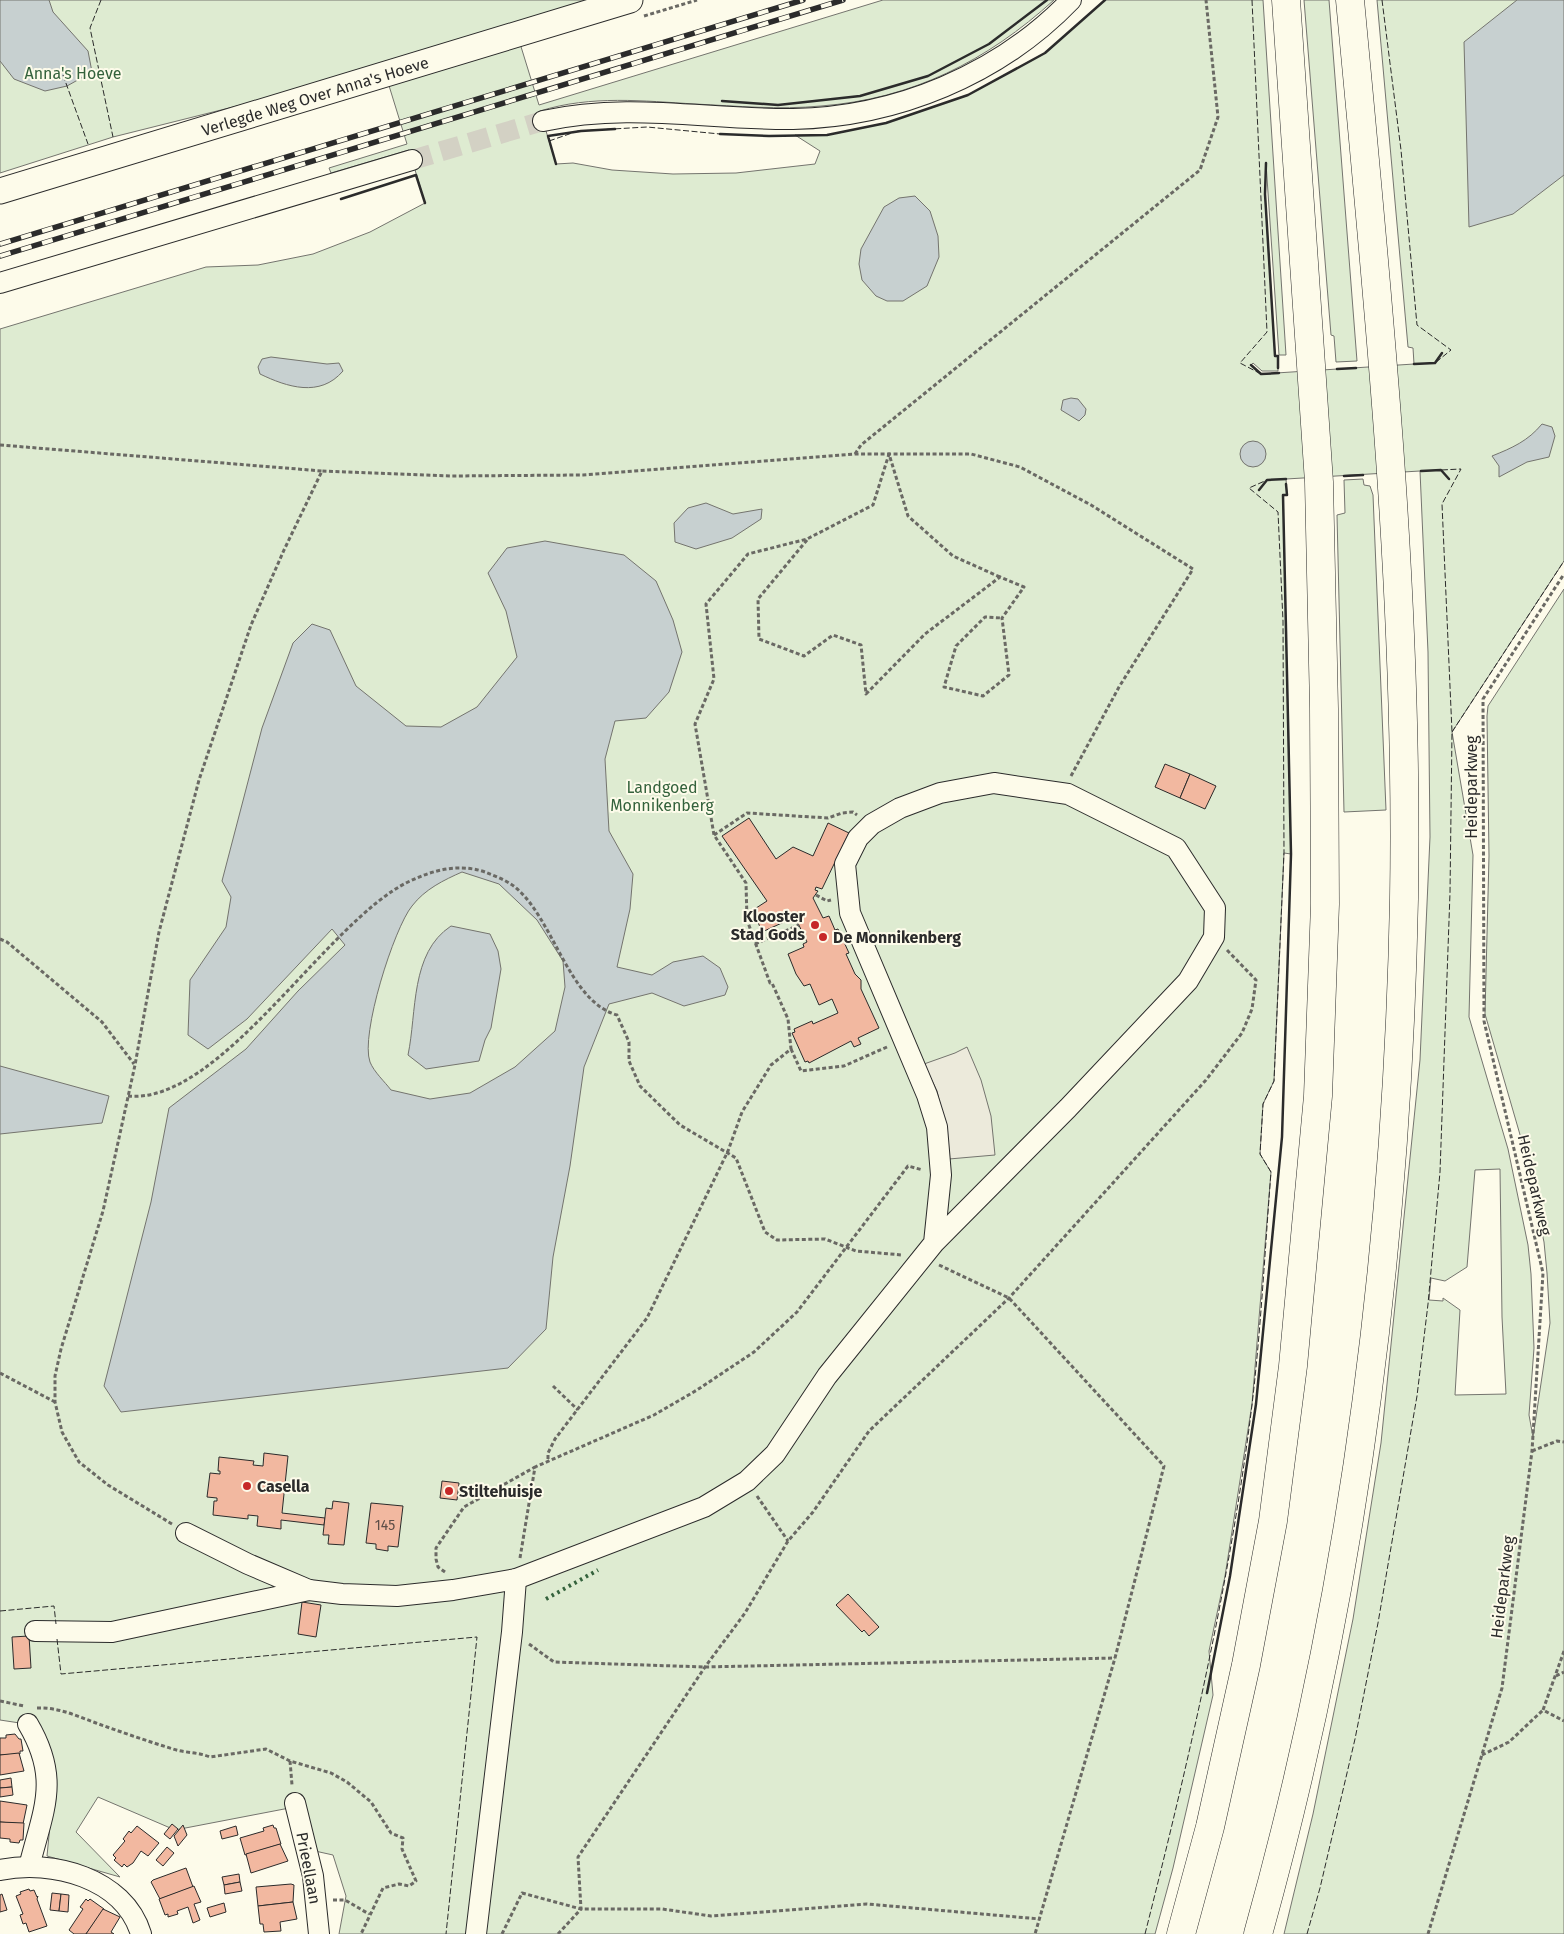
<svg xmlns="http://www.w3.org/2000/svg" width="1564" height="1934" font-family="'Fira Sans',sans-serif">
<rect width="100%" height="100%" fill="#fdfbea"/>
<g fill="#deebd1" stroke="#74746e" fill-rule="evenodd">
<path d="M0,0H596L514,24L539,105L883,0H1054C987,61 912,99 821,106C779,110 737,106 695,104C644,101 591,95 540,111L556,164L573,163L612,170L673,174L736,173L815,164L820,151L795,135H827L886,123L968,95L1045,53L1105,0H1263L1286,355H1279L1266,163L1265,194L1275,356H1278V371H1262L1253,363L1251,365L1261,374L1414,364L1413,348L1408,347L1377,0H1564V561L1452,732L1473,855L1469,1017L1508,1149L1528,1245L1531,1274L1534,1348L1529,1415L1533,1437L1550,1323L1547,1273L1544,1242L1523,1145L1485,1014L1489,856L1487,716L1488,706L1564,589V1934H1284L1313,1814L1353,1619L1381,1443L1420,1060L1430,837L1428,652L1420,471L1286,479L1287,495L1283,496L1291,854L1284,853L1274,1081L1263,1104L1260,1154L1271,1172L1252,1404L1225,1576L1209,1651L1213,1695L1173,1868L1155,1934H339L346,1896L333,1855L315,1851L305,1805L175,1830L98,1797L76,1832L120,1877L47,1856L51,1815L33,1725L0,1720V329L206,267L258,265L313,254L370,232L425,203L409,150L331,173L329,168L407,144L382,63L309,88L113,137L0,173ZM1500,1169L1502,1317L1506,1394L1455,1395L1460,1310L1443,1298V1301L1429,1300L1431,1278L1445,1281L1467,1267L1475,1170Z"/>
<polygon points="1304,0 1329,0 1357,361 1336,362 1334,336 1331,335"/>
<polygon points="1363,479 1364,485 1370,486 1373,495 1386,810 1344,812 1337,515 1345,513 1344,480"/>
</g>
<polygon fill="#eceadb" stroke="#74746e" points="967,1047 981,1080 991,1116 995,1155 949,1159 945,1125 937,1091 924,1064 955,1053"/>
<g fill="#c7d0d0" stroke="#74746e" fill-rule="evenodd">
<polygon points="0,0 49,0 53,12 88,51 92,72 67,86 45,91 14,79 0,61"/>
<polygon points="1517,0 1564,0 1564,175 1513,214 1469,227 1464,42"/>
<polygon points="915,196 930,211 938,236 939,257 927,286 903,301 887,301 876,296 862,280 859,264 861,249 884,207 899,198"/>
<path d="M271,357L327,364L339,363L343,371C320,398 287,387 260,374L258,367L262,359Z"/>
<polygon points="1071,398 1078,399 1086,409 1085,415 1079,421 1061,410 1063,400"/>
<path d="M1542,424L1552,427L1555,436L1549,457L1527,462L1499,477V466L1492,456C1512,448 1528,441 1542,424Z"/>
<circle cx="1253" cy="454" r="13"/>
<polygon points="706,503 733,514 762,509 761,519 732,538 696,549 675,542 674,523 688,508"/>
<path d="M545,541L624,555L656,581L673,620L682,652L669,692L646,718L615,721L605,759L609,831L633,874L630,909L617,967L652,975L673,962L703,956L720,968L728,987L725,995L684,1006L652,993L609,1004L584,1067L570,1166L553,1257L546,1329L508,1368L121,1412L104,1386L151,1202L169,1108L246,1049L298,991L345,945L332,929L247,1019L208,1049L188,1035L190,980L226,927L231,897L222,881L262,728L293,643L312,624L330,630L356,686L406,726L441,727L477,707L517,657L506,611L488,573L507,548ZM462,872L499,884L537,920L563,961L565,987L555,1031L515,1067L470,1093L430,1099L391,1090C385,1082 374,1072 370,1062C360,1035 394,928 412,906C425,889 444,880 462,872Z"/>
<path d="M451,926L490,934L498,951L501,969L491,1028L485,1040L479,1061L426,1069L408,1055C417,1012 410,953 451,926Z"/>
<polygon points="0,1066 109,1096 102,1123 0,1134"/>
</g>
<g fill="#f2b8a0" stroke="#2b2b2b">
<polygon points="1165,764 1190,774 1180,798 1155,787"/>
<polygon points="1190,774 1216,786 1205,809 1180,798"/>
<polygon points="749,818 776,859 793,847 813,856 828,823 849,833 822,889 816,887 815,890 818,891 813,898 823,918 829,916 835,930 838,929 849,953 846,954 855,974 861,980 861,989 879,1028 858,1038 861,1044 854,1047 851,1041 809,1063 808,1061 805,1062 792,1033 795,1032 794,1029 812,1021 813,1024 838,1013 832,999 819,1005 810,984 804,986 796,974 788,954 804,947 803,944 807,942 795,917 762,932 753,910 767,901 722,836"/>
<polygon points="264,1453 288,1456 282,1513 325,1518 324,1525 281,1520 281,1529 257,1526 258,1516 248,1515 248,1519 213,1515 214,1501 217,1501 217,1498 207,1497 210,1473 220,1474 220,1471 218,1471 219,1457 254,1461 253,1465 263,1466"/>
<polygon points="442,1481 459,1483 457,1500 440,1498"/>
<polygon points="333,1501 349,1503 344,1545 328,1544 329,1535 323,1535 326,1508 332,1509"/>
<polygon points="371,1503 403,1506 398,1547 388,1546 388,1551 376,1549 376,1544 366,1543"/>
<polygon points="848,1594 879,1627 869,1636 864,1630 862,1632 836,1605"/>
<polygon points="302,1602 321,1605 316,1637 298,1634"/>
<polygon points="29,1636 31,1668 14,1669 12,1637"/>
<polygon points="15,1734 19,1739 21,1739 23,1751 20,1751 20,1754 0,1755 0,1738 6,1738 6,1735"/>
<polygon points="19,1753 24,1771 0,1775 0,1755"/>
<polygon points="11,1778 12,1787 0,1788 0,1780"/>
<polygon points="12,1787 13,1795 0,1797 0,1788"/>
<polygon points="0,1801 27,1805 23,1824 0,1822"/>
<polygon points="0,1822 24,1823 23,1840 20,1840 19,1843 10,1842 10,1839 0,1838"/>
<polygon points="172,1824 178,1829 170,1839 164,1834"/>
<polygon points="183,1825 187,1835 178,1846 174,1836"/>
<polygon points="273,1825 274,1828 276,1828 281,1844 245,1855 240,1838 264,1831 263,1828"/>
<polygon points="137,1826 159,1843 148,1856 141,1851 133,1863 127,1867 124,1864 122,1867 114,1860 116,1858 113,1855 125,1841 123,1839 129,1831 131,1833"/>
<polygon points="236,1826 238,1835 222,1839 220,1831"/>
<polygon points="280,1844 288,1861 251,1873 246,1854"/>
<polygon points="167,1847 174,1853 163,1866 156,1860"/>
<polygon points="186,1868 193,1887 160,1899 151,1882 153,1880"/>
<polygon points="239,1874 240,1882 224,1885 222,1877"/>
<polygon points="240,1882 242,1891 225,1894 224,1885"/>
<polygon points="291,1884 294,1885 293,1902 258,1906 256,1887"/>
<polygon points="194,1886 201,1902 194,1904 200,1920 193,1923 188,1907 177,1911 178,1914 168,1917 168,1914 165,1915 159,1899"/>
<polygon points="29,1889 30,1891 34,1890 37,1897 38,1896 37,1899 47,1926 29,1932 26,1923 23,1924 20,1915 23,1914 16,1896 21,1894 20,1892"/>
<polygon points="52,1893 61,1894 59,1911 50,1910"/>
<polygon points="2,1894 7,1910 0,1912 0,1895"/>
<polygon points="61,1894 69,1895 68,1912 59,1911"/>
<polygon points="86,1899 88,1901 90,1899 104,1909 86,1934 74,1934 69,1930 83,1909 80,1907"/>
<polygon points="293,1902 297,1919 280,1922 281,1931 264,1932 263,1924 260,1924 258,1906"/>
<polygon points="224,1903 226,1912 210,1917 207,1908"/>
<polygon points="103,1909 120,1917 111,1932 114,1934 86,1934"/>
</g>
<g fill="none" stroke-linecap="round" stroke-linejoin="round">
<polyline stroke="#d3d1c4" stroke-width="20" stroke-dasharray="20 10" stroke-linecap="butt" points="412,160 543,121"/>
<defs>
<g id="minor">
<path d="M543,121C631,102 706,120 793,119C896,117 999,75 1071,0"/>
<polyline points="0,283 412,160"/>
<polyline points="309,1590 342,1594 397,1596 453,1590 516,1579 704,1507 747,1481 775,1454 827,1376 934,1243 1068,1108 1188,981 1214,937 1215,908 1176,848 1068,794 994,783 940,793 900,808 872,824 858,838 845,864 850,913 927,1095 937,1127 941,1175 934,1243"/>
<polyline points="35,1631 112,1632 309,1590 248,1564 186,1533"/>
<path d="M28,1724C61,1780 43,1810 29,1867"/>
<polyline points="295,1803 313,1876 319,1934"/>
<path d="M0,1870C52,1859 124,1878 141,1934"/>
<polyline points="476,1934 512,1632 516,1579"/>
</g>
<polyline id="major" points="0,191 630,0"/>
<g id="highway">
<polyline points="1181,1934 1210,1827 1246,1665 1273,1521 1293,1366 1318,1096 1325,904 1324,708 1319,482 1286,0"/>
<path d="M1258,1934C1352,1598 1397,1248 1404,899C1409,599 1378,299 1350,0"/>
</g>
</defs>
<use href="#minor" stroke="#2b2b2b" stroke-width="22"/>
<use href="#major" stroke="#2b2b2b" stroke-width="27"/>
<use href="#highway" stroke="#2b2b2b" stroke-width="29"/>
<g stroke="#6a6964" stroke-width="3" stroke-dasharray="4 2.5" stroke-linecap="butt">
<polyline points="644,16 697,0"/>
<polyline points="0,445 322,471"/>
<polyline points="855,454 861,445 1200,170 1218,117 1206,0"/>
<polyline points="807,540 758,599 759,639 804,656 833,635 861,645 866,694 925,634 1000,577 1024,587 1002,618 1009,675 983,696 944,687 956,646 985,617 1002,618"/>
<polyline points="714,835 747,813 828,818 842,813 853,812 857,815"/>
<polyline points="816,895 827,901 831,900"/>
<polyline points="0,939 7,942 102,1022 134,1064"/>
<polyline points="755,944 799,925"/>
<polyline points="791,1049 801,1071 844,1066 887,1047"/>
<path d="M128,1096C220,1105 326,922 408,882C433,870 458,863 485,872C495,876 506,880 515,887C554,919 568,1001 617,1015L629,1042V1061L640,1086L680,1125L736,1158L765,1232L777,1240L825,1239L856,1251L902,1255"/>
<polyline points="939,1265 1009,1298 1164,1466 1115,1658 1035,1934"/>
<polyline points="0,1373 55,1402"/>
<polyline points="553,1386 578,1410"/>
<polyline points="1532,1451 1557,1441 1564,1442"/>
<polyline points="548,1459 548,1453 555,1439 647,1318 728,1151 742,1112 771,1065 791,1049 788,1019 772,983 770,983 747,920 746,883 714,835 695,724 714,679 706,604 748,554 807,539 873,505 889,454 908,516 953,556 1000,577"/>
<polyline points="757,1496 788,1541"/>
<polyline points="172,1524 108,1485 79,1462 62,1432 55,1402 55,1376 61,1349 103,1211 135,1065 159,932 199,780 251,625 284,550 322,471 452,476 583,475 855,454 971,454 1020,467 1091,505 1193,569 1119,687 1071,776"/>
<polyline points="520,1558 535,1467 654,1415 697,1390 754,1352 797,1312 908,1166 923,1170"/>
<polyline points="445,1572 438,1567 436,1559 436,1548 464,1507 535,1467"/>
<polyline points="529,1644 554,1662 705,1667 1115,1658"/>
<polyline points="1564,1651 1543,1710 1564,1721"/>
<polyline points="1556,1676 1564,1672"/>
<polyline points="0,1701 24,1706"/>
<path d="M37,1708C58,1707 77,1716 96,1723C121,1732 147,1741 173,1749C185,1753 198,1752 210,1757L266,1749L290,1761L331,1773L347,1782L371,1802L391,1833L403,1838L402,1849L416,1881L409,1886L399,1884L383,1888L361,1934"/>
<polyline points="1482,1755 1509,1742 1543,1710"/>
<polyline points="290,1761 292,1785"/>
<polyline points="333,1900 345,1900 369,1914"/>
<polyline points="502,1934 522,1893 581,1909 662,1909 711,1916 867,1904 1040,1919"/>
<polyline points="558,1934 581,1909 578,1857 705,1667 745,1613 788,1541 813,1512 869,1431 1009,1298 1206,1080 1242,1033 1252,1009 1256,980 1226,949"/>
<polyline points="1428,1934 1502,1688 1532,1451 1543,1273 1484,1021 1483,699 1564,574"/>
</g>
<use href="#minor" stroke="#fdfbea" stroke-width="20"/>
<use href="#major" stroke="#fdfbea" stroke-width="25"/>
<use href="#highway" stroke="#fdfbea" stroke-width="28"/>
<defs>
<g id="rail">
<polyline points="0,244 803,0"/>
<polyline points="0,256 843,0"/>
</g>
</defs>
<use href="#rail" stroke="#2b2b2b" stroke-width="5.5"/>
<use href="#rail" stroke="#fdfbea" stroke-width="4" stroke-dasharray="11" stroke-linecap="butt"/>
<polyline stroke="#34623c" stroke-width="4" stroke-dasharray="2.5 4" stroke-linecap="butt" points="546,1599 598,1570"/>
<g stroke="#2b2b2b" stroke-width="1" stroke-dasharray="6 2.5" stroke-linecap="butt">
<polyline points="101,0 90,28 113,137"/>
<polyline points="1252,0 1267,332 1240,363 1261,374"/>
<polyline points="1382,0 1401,150 1417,325 1451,350 1435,363"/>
<polyline points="63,75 88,144"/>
<polyline points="549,141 578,131 647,127 720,134"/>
<polyline points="1452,732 1564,561"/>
<polyline points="0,1611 54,1606 56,1624"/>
<polyline points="57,1639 61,1674 477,1637 446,1934"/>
<path d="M1145,1934C1189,1760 1230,1583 1252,1405C1261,1328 1265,1249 1271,1172L1260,1154L1263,1104L1274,1081L1284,852L1283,621L1278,512L1249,488L1267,480"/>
<polyline points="1307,1934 1320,1888 1355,1739 1378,1623 1417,1396 1428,1304 1440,1172 1450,893 1452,732 1442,504 1461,469 1441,470"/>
</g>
<g stroke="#2b2b2b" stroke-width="2.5">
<polyline points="722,101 778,105 860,96 928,76 989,44 1047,0"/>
<polyline points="720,134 769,136 827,135 886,123 968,95 1045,53 1105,0"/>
<polyline points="1266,163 1265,194 1275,356 1278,356 1278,368"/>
<polyline points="556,164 548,136 581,131 615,129"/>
<polyline points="341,199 416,175 425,203"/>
<polyline points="1414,364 1435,363 1442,353"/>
<polyline points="1251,365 1261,374 1279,373"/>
<polyline points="1337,369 1356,368"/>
<polyline points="1421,471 1441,470 1449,479"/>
<polyline points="1344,476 1363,475"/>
<polyline points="1259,490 1267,480 1286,479"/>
<polyline points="1207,1693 1230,1576 1256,1404 1282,1137 1291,854 1283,495 1287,495 1286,484"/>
</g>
</g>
<g fill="#c62828" stroke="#fdfbea" stroke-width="2">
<circle cx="815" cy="925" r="5"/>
<circle cx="823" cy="937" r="5"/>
<circle cx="247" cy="1486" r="5"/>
<circle cx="449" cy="1491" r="5"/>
</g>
<g text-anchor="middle" stroke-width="4" stroke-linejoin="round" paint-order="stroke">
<g font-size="14" fill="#5d4e48">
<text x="385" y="1530">145</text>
</g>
<g font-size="16" fill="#34623c" stroke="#fdfbea">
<text x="73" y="79">Anna's Hoeve</text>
<text x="662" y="793">Landgoed<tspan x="662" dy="18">Monnikenberg</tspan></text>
</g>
<g font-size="16" fill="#2b2b2b" stroke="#fdfbea">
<text transform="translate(315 96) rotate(-17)" y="6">Verlegde Weg Over Anna's Hoeve</text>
<text transform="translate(1471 787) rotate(-90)" y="6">Heideparkweg</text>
<text transform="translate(1535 1185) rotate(77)" y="6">Heideparkweg</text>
<text transform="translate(1502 1587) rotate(-83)" y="6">Heideparkweg</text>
<text transform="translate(309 1868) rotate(79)" y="6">Prieellaan</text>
</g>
<g font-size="16" font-weight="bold" fill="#2b2b2b" stroke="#fdfbea" text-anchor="start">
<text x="805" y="922" text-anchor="end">Klooster<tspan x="805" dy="18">Stad Gods</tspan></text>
<text x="833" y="943">De Monnikenberg</text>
<text x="257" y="1492">Casella</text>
<text x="459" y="1497">Stiltehuisje</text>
</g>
</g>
</svg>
